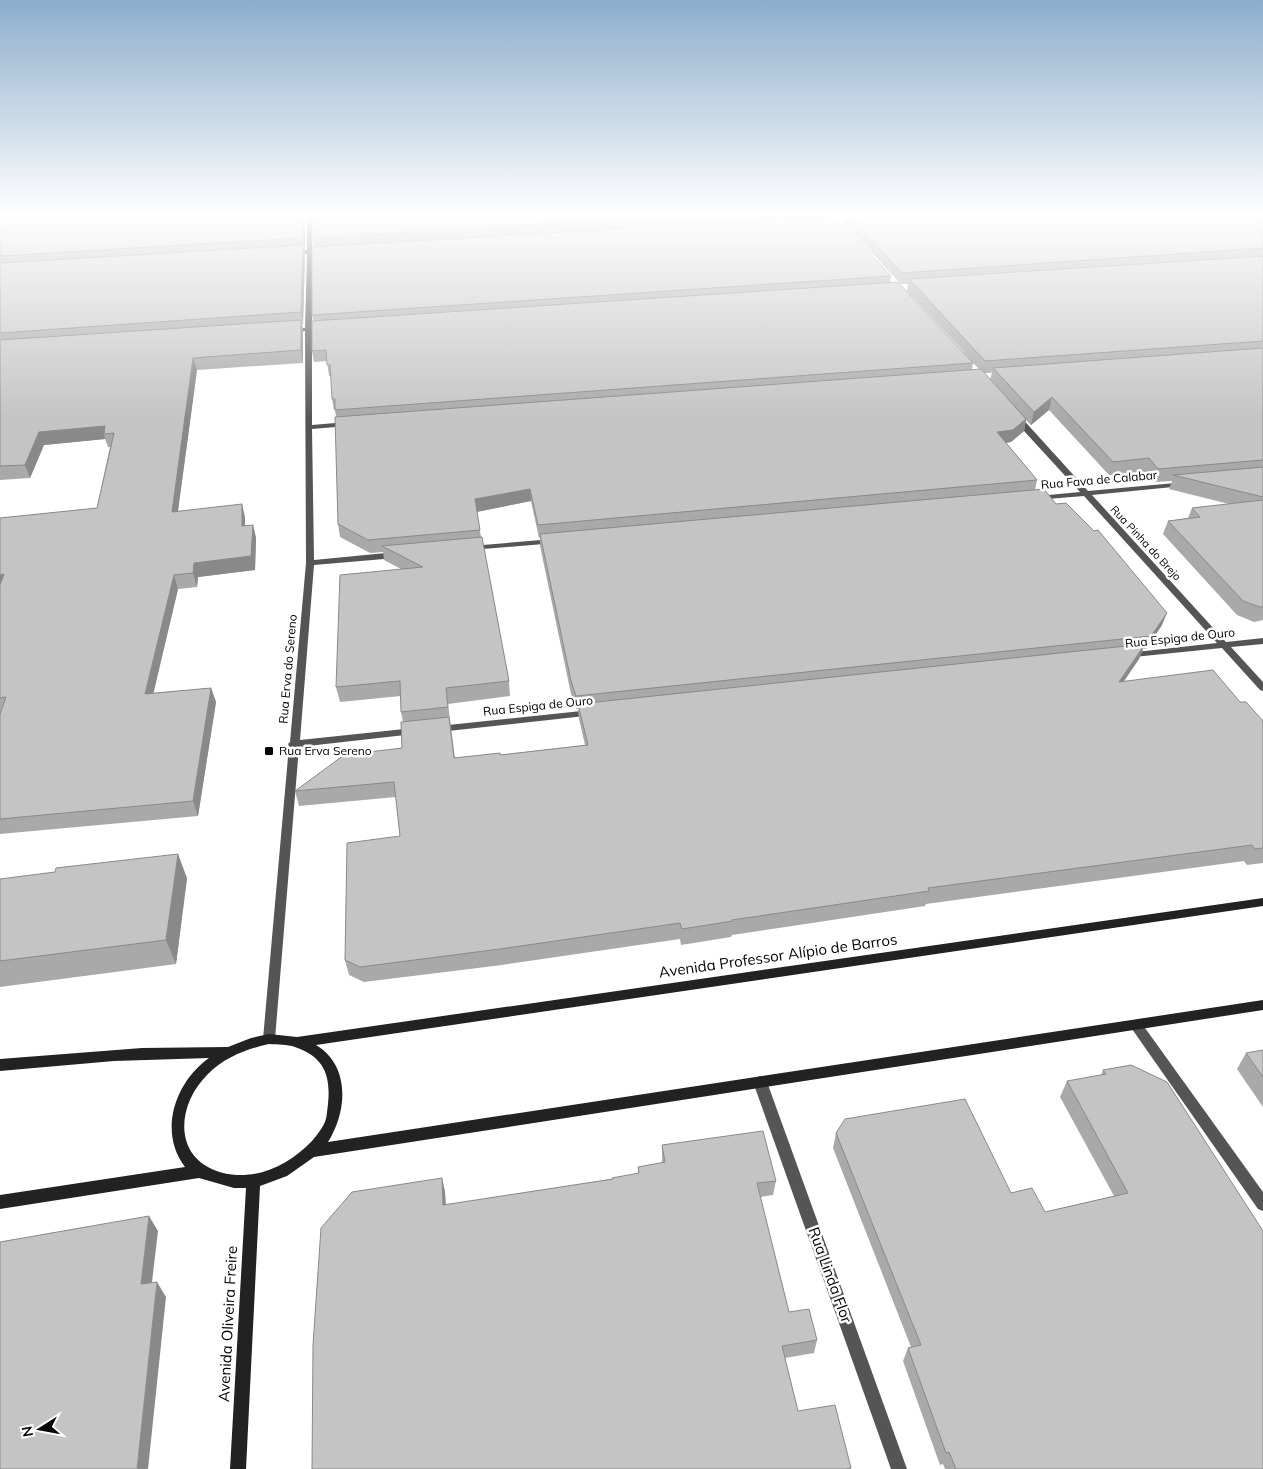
<svg xmlns="http://www.w3.org/2000/svg" width="1263" height="1469" font-family="Mulish,sans-serif">
<rect width="100%" height="100%" fill="#fff"/>
<g fill="none" stroke-linecap="round" stroke-linejoin="round">
<g fill="#555" fill-rule="evenodd">
<polygon points="307,214 313,214 312,250 326,249 329,251 312,253 312,327 324,326 327,328 324,330 312,331 312,425 347,422 351,424 347,426 312,429 314,560 396,552 400,555 396,558 314,565 300,740 414,728 419,731 414,734 299,747 275,1039 274,1043 269,1044 264,1043 263,1039 289,746 288,744 290,742 306,563 305,331 289,333 286,331 289,329 305,328 307,254 290,255 287,253 290,251 307,250"/>
<polygon points="1013,415 1019,415 1088,491 1186,482 1186,486 1183,486 1092,495 1226,642 1263,638 1263,644 1231,647 1263,682 1263,691 1260,690 1222,648 1124,658 1122,656 1127,653 1217,643 1084,496 1035,500 1035,496 1038,496 1080,492 1013,419"/>
<polygon points="553,539 557,541 556,543 471,550 467,548 471,546"/>
<polygon points="591,710 594,711 596,713 594,715 439,732 434,729 439,726"/>
<polygon points="1136,1020 1140,1021 1263,1192 1263,1211 1258,1209 1132,1029 1130,1025 1132,1021"/>
<polygon points="760,1076 765,1078 767,1082 907,1469 891,1469 753,1082 755,1078"/>
</g>
<path fill="#222" fill-rule="evenodd" d="M1263,898V906L316,1045C351,1066 347,1112 328,1142L1263,1000V1010L314,1157L287,1176L260,1186L246,1469H230L246,1188H234L199,1178L0,1209V1195L185,1167C158,1132 175,1082 209,1058L114,1061L0,1071V1059L142,1048L228,1047L251,1038L269,1034L297,1037ZM269,1044C278,1045 287,1044 295,1047C324,1057 331,1075 328,1104C327,1110 327,1117 325,1122C322,1129 316,1136 312,1141C289,1165 257,1181 223,1173C172,1160 176,1105 208,1074C225,1057 247,1049 269,1044Z"/>
</g>
<g fill="#a9a9a9" fill-rule="evenodd">
<polygon points="0,214 305,214 305,249 304,249 305,256 303,324 302,324 303,332 303,363 197,370 178,511 245,517 245,525 253,525 256,538 255,570 198,577 197,587 178,589 153,693 211,688 216,702 198,816 0,834 0,518 97,508 110,447 108,447 105,439 44,445 30,478 0,480"/>
<path d="M313,214H829L828,216L891,276L890,282L968,356L907,291L908,284H901L844,224L845,217H839L836,214H1263V620L1254,622L1237,615L1163,534L1168,521L1188,518L1192,508L1229,504L1169,489L1172,481L1154,482L1145,472L1109,475L1049,410L1031,425L1026,420L1024,431L1011,442L1006,443L1037,480L1035,490L1162,625L1146,649H1143L1139,659L1124,681L1240,702L1263,721V863L1247,865L1244,861L926,904L925,906L732,935L731,937L681,945L680,939L502,965L364,982L349,975L345,960L400,836L396,797L299,806L295,791L402,748L403,722L401,712V696L340,702L336,687L401,569L384,560L383,552L370,553L340,537L338,524L336,417L335,410H334L332,399L331,376H329L327,361L314,362L312,351L313,321L312,315L314,247L312,238ZM973,363L979,369L972,370ZM992,372L990,380L984,373H990ZM531,501L539,538L540,537V546L571,694L576,709H578L579,719L585,745L500,755L455,758L448,704L510,696L509,681L481,537L477,512Z"/>
<polygon points="187,878 176,964 0,987 0,879"/>
<polygon points="1263,1050 1263,1107 1237,1069 1246,1053"/>
<polygon points="1131,1065 1263,1469 945,1469 943,1464 940,1465 903,1361 908,1348 911,1347 833,1148 836,1133 1011,1193 1045,1212 1114,1196 1060,1097 1067,1081 1101,1075 1103,1070"/>
<polygon points="662,1145 776,1181 773,1195 760,1197 789,1312 817,1340 814,1353 785,1358 798,1411 851,1468 851,1469 312,1469 442,1178 445,1192 446,1205 612,1179 638,1174 638,1167 662,1163"/>
</g>
<g fill="#898989">
<polygon points="303,214 305,214 305,249 303,238"/>
<polygon points="303,245 305,256 303,324 301,312"/>
<polygon points="301,320 303,332 303,363 301,350"/>
<polygon points="193,358 197,370 176,525 172,512"/>
<polygon points="1052,397 1049,410 1031,425 1034,412"/>
<polygon points="1026,419 1024,431 1011,442 995,444 997,432"/>
<polygon points="105,426 104,434 105,439 44,445 30,478 25,465 39,432"/>
<polygon points="530,489 531,501 476,512 475,499"/>
<polygon points="242,504 245,517 245,539 242,526"/>
<polygon points="253,525 256,538 255,570 198,577 197,587 193,573 194,563"/>
<polygon points="4,574 0,589 0,575"/>
<polygon points="174,575 178,589 150,708 145,694"/>
<polygon points="1167,613 1162,625 1146,649 1151,636"/>
<polygon points="1145,644 1139,659 1113,697 1119,682"/>
<polygon points="211,688 216,702 198,816 193,801"/>
<polygon points="178,854 187,878 176,964 166,940"/>
<polygon points="442,1178 445,1192 446,1219 443,1205"/>
<polygon points="149,1216 158,1231 150,1299 141,1284"/>
<polygon points="157,1282 166,1297 148,1469 137,1469"/>
</g>
<g fill="#c4c4c4" stroke="#898989">
<polygon points="0,214 303,214 303,238 0,256"/>
<polygon points="313,214 702,214 312,238"/>
<polygon points="847,214 1263,214 1263,248 902,273"/>
<polygon points="835,216 891,276 312,315 312,247"/>
<polygon points="303,245 301,312 0,333 0,263"/>
<polygon points="1263,256 1263,341 985,361 909,279"/>
<polygon points="898,282 973,363 335,410 335,399 332,399 330,365 327,365 326,350 312,351 312,321"/>
<polygon points="301,320 301,350 193,358 172,512 242,504 242,526 253,525 251,556 194,563 193,573 174,575 145,694 211,688 193,801 0,819 0,714 6,697 0,698 0,585 4,574 0,575 0,518 97,508 114,433 104,434 105,426 39,432 25,465 0,466 0,340"/>
<polygon points="1263,348 1263,460 1158,469 1149,458 1113,462 1052,397 1034,412 993,368"/>
<polygon points="981,369 1026,419 1013,430 997,432 1037,480 538,525 530,489 475,499 480,530 368,540 338,524 335,417"/>
<polygon points="1263,467 1263,497 1173,475"/>
<polygon points="1044,489 1056,504 1066,503 1094,531 1098,530 1167,613 1151,636 576,696 571,681 540,534"/>
<polygon points="1263,500 1263,607 1260,607 1243,601 1168,521 1200,517 1192,508"/>
<polygon points="482,537 509,681 446,688 448,707 401,712 400,681 336,687 340,575 423,567 382,546"/>
<polygon points="1145,644 1119,682 1213,670 1240,702 1246,702 1263,721 1263,848 1255,849 1252,845 928,888 929,891 732,920 733,921 682,929 680,923 500,949 360,967 345,960 347,843 400,836 394,782 295,791 344,755 402,748 401,722 449,717 454,758 500,753 500,755 588,745 578,704"/>
<polygon points="178,854 166,940 0,961 0,879 55,872 56,868"/>
<polygon points="1263,1050 1263,1077 1246,1053"/>
<polygon points="1131,1065 1167,1082 1263,1231 1263,1469 956,1469 949,1452 946,1453 908,1348 921,1345 836,1133 845,1119 965,1099 1011,1193 1032,1188 1045,1212 1128,1193 1067,1081 1106,1074 1103,1070"/>
<polygon points="763,1131 776,1181 757,1183 789,1312 809,1309 817,1340 782,1346 798,1411 835,1405 851,1468 845,1469 312,1469 313,1345 321,1228 352,1192 442,1178 443,1205 613,1179 612,1178 639,1173 638,1167 665,1162 662,1145"/>
<polygon points="149,1216 141,1284 157,1282 137,1469 0,1469 0,1242"/>
</g>
<linearGradient id="sky" x2="0" y2="1"><stop stop-color="#8cadcc"/><stop offset="0.51" stop-color="#fff"/><stop offset="1" stop-color="#fff" stop-opacity="0"/></linearGradient>
<rect width="1263" height="420" fill="url(#sky)"/>
<rect fill="#000" stroke="#fff" stroke-width="2" x="264" y="746" width="10" height="10" rx="2.5"/>
<g text-anchor="middle" stroke-width="5" stroke-linejoin="round" paint-order="stroke">
<g font-size="11" fill="#000" stroke="#fff">
<text transform="translate(1146 543) rotate(47)" y="4">Rua Pinha do Brejo</text>
</g>
<g font-size="12" fill="#000" stroke="#fff">
<text transform="translate(1099 480) rotate(-5)" y="4">Rua Fava de Calabar</text>
<text transform="translate(1180 638) rotate(-6)" y="4">Rua Espiga de Ouro</text>
<text transform="translate(288 669) rotate(-85)" y="4">Rua Erva do Sereno</text>
<text transform="translate(538 706) rotate(-6)" y="4">Rua Espiga de Ouro</text>
</g>
<g font-size="12" fill="#000" stroke="#fff" text-anchor="start">
<text x="279" y="755">Rua Erva Sereno</text>
</g>
<g font-size="15" fill="#000" stroke="#fff">
<text transform="translate(778 956) rotate(-8)" y="5">Avenida Professor Alípio de Barros</text>
<text transform="translate(830 1275) rotate(70)" y="5">Rua Linda Flor</text>
<text transform="translate(228 1324) rotate(-87)" y="5">Avenida Oliveira Freire</text>
</g>
</g>
<g transform="translate(40 1429) rotate(259)" stroke="#ffffff" stroke-width="4" paint-order="stroke">
<path d="M0-4L9 19L0 12L-9 19Z" fill="#000000"/>
<text y="-8" font-size="14" font-weight="bold" text-anchor="middle" fill="#000000">N</text>
</g>
</svg>
